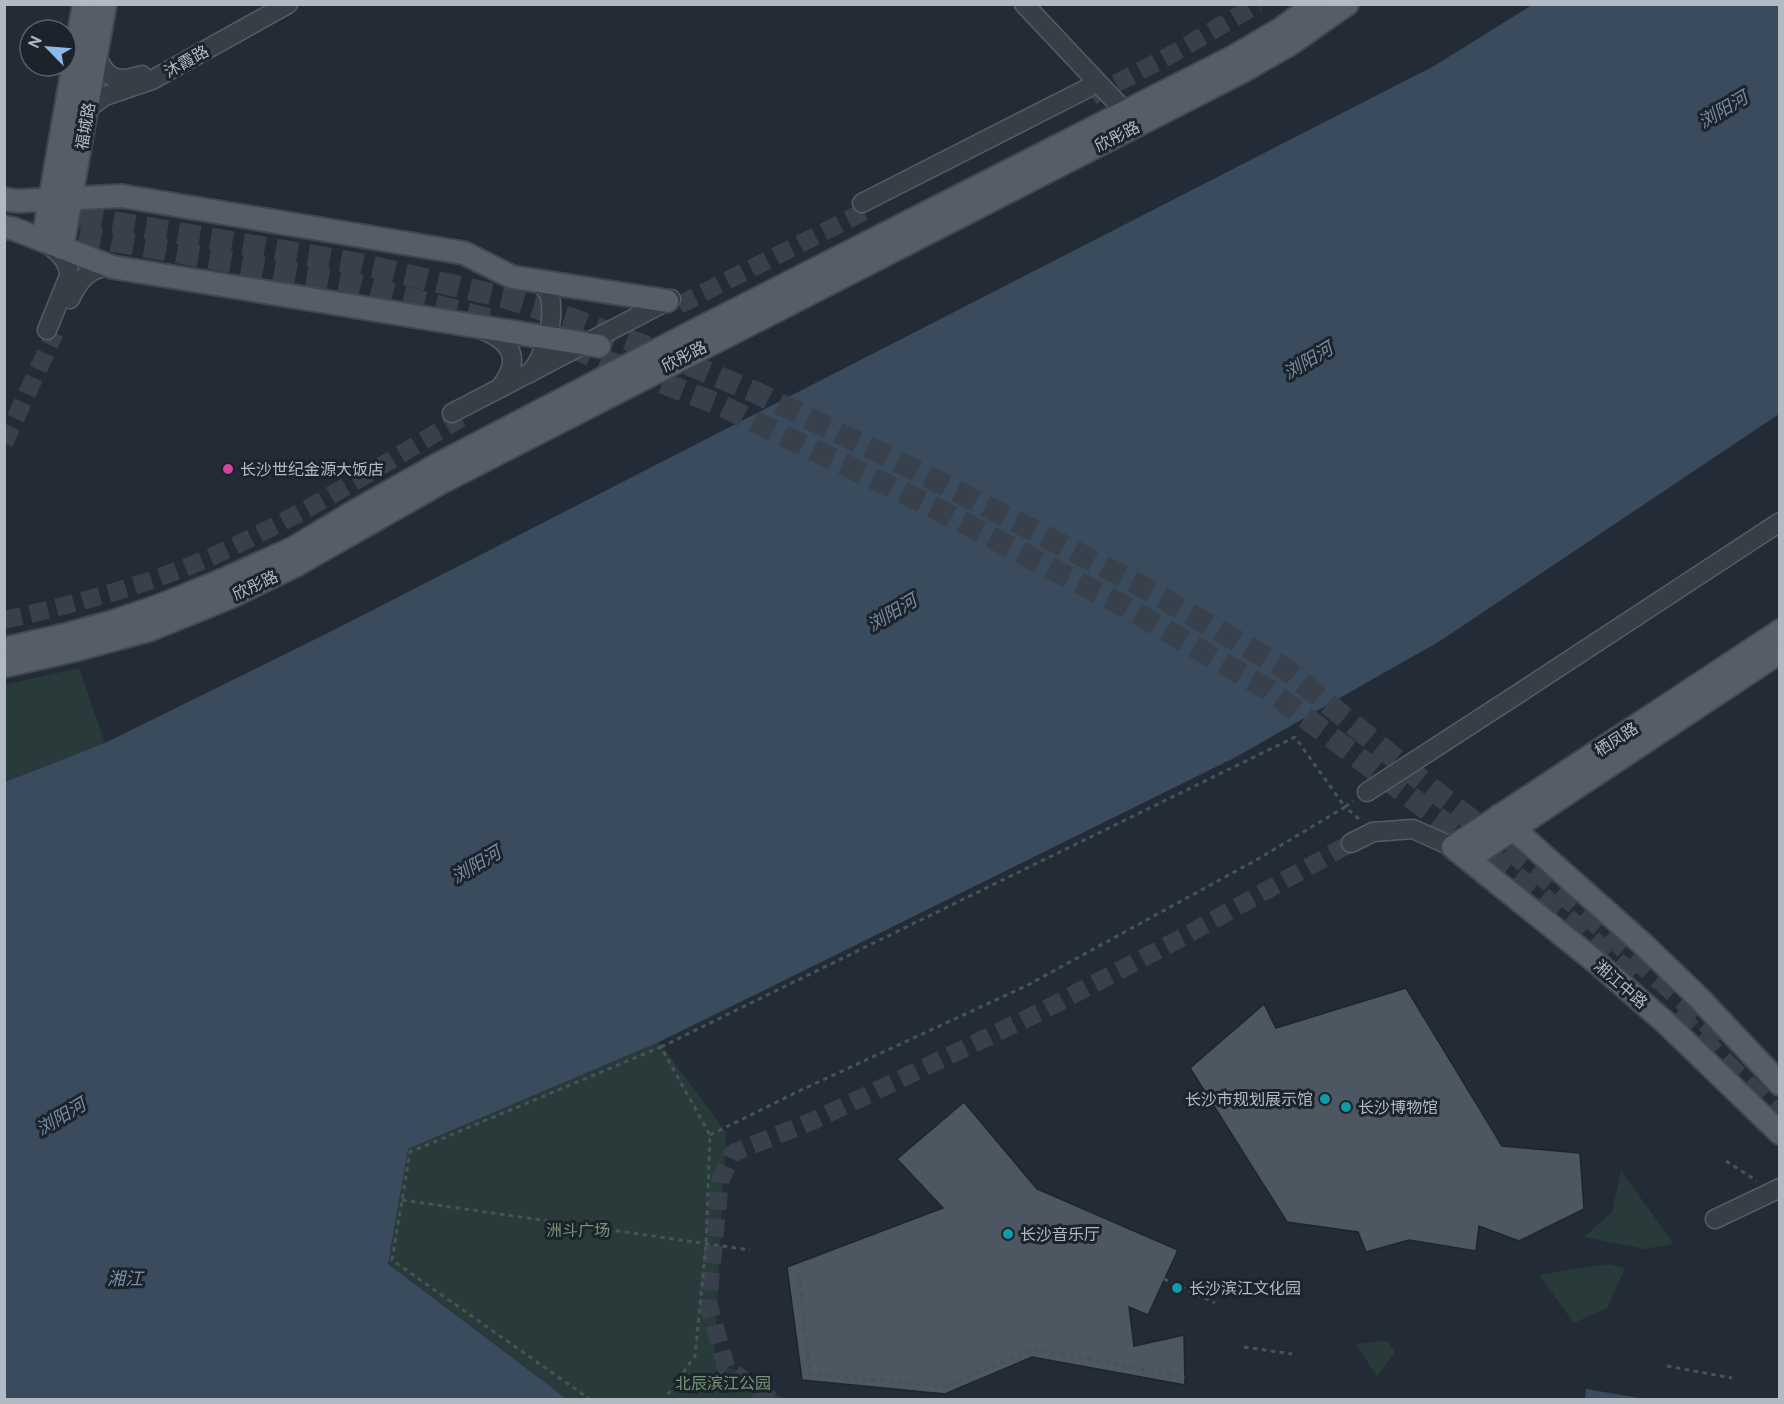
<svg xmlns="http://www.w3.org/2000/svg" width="1784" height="1404" font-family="Overpass,'Noto Sans SC',sans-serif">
<rect width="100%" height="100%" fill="#232c36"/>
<g fill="#283a39">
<polygon points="79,668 105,743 5,782 4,685"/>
<polygon points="659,1042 726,1132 714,1363 739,1371 784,1399 567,1399 388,1264 408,1149"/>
<polygon points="1621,1171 1674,1244 1644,1249 1584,1237 1612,1212"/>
<polygon points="1607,1264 1625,1268 1607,1308 1574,1323 1539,1275"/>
<polygon points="1387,1341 1395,1352 1377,1377 1356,1344"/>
</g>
<g fill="#3a4b5d">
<polygon points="1532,5 1779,5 1779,414 1440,641 1234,758 659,1042 408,1149 388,1264 567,1399 5,1399 5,782 105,743 324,635 1434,66"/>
<polygon points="1586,1389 1645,1399 1585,1399"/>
</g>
<g fill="#4c5761" stroke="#1e252d" stroke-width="1.5">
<polygon points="1406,988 1502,1146 1580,1153 1584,1209 1519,1241 1479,1226 1476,1251 1409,1240 1366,1252 1358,1232 1287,1222 1190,1068 1264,1004 1276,1028"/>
<polygon points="964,1102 1037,1189 1178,1250 1148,1315 1129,1307 1134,1346 1184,1335 1185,1385 1032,1357 945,1394 802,1380 787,1267 943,1208 897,1159"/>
</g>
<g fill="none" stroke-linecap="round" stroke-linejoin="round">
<g stroke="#38414b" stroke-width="18" stroke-dasharray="18 9" stroke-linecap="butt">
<polyline points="1092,96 1167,57 1258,4"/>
<polyline points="679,305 867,210"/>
<polyline points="4,443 55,333"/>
<path d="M4,620C80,603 156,583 226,550C308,512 384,464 461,418"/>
<polyline points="771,1400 726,1367 708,1302 720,1181 733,1153 815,1120 1040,1012 1185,936 1351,843"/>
</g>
<g stroke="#38414b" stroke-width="22" stroke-dasharray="22 11" stroke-linecap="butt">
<polyline points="48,211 360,264 503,297 572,319 637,343 757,393 929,477 1134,582 1284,668 1442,797 1547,879 1686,1002 1728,1043"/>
<polyline points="47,229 355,284 491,320"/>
<polyline points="570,347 720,405 937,509 1122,605 1269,690 1537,893 1637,980"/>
<polyline points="1675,1014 1780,1118"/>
</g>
<defs>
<g id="minor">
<polyline points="1024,4 1134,121"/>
<path d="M97,57C107,80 119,83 142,75"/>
<polyline points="87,116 91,106 105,96 152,80 288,4"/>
<polyline points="862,203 1088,88"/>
<path d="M70,299C79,280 90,266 112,267"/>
<path d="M47,330L69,276C69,261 59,253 49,245"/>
<path d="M483,330C514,343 521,361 500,388"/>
<path d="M530,373C545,356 555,320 550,297C548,291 543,286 539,282"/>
<polyline points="452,413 671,299"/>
<polyline points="1367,792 1530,686 1780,522"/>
<polyline points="1351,843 1373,832 1413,829 1453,847"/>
<polyline points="1715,1219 1780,1188"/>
</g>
<g id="major">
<polyline points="4,199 17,201 122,196 464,253 512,277 667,301"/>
<polyline points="4,227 14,229 112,267 599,346"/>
<polyline points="43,240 84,4"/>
<polyline points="62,248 105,4"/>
<polyline points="1780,631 1453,847 1596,962 1666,1023 1780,1133"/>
<polyline points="4,649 65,635 115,621 162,605 223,580 294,548 357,510 435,466 704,326 1235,56 1281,29 1315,4"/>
<polyline points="4,666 79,649 149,630 228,598 296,565 440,483 1243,71 1290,44 1347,4"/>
<polyline points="1499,816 1644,945 1698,997 1780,1084"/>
<polyline points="1468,859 1780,652"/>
</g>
</defs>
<use href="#minor" stroke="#545c64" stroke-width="21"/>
<use href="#major" stroke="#404750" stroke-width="26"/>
<g stroke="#455556" stroke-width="3" stroke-dasharray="4.5 4.5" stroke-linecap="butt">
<polyline points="661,1047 1295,737 1345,807 1353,801"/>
<polyline points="710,1135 801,1090 1026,986 1258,859 1345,807 1359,819"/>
<polyline points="1726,1161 1757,1181"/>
<polyline points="402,1200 750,1250"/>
<polyline points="799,1274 810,1374 945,1387 1034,1349 1185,1377"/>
<polyline points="1164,1279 1215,1303"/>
<polyline points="1244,1347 1292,1354"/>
<polyline points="1667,1366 1732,1378"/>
<polyline points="591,1400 392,1260 410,1152 661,1047 710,1135 706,1245 695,1356 664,1400"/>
</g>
<use href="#minor" stroke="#363e46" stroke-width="18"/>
<use href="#major" stroke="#555d66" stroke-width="22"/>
</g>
<circle fill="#d1479c" stroke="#1c232b" stroke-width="2" cx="228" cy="469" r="6"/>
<g fill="#0f9aa8" stroke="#1c232b" stroke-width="2">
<circle cx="1325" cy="1099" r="6"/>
<circle cx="1346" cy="1107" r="6"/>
<circle cx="1008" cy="1234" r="6"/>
<circle cx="1177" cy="1288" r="6"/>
</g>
<g text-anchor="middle" stroke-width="6" stroke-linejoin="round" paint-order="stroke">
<g font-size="16" fill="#b1b9c3" stroke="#1c232b">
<text transform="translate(186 61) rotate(-29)" y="6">沐霞路</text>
<text transform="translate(85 126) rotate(-80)" y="6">福城路</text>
<text transform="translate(1117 136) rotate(-27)" y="6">欣彤路</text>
<text transform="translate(684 356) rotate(-27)" y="6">欣彤路</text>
<text transform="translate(255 585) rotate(-25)" y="6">欣彤路</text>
<text transform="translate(1616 739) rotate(-33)" y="6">栖凤路</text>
<text transform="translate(1621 984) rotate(41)" y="6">湘江中路</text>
</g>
<g font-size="16" fill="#b1b9c3" stroke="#1c232b" text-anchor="start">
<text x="240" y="475">长沙世纪金源大饭店</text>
<text x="1313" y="1105" text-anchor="end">长沙市规划展示馆</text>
<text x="1358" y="1113">长沙博物馆</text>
<text x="1020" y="1240">长沙音乐厅</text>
<text x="1189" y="1294">长沙滨江文化园</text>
</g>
<g font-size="16" fill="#739678" stroke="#1c232b">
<text x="578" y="1236">洲斗广场</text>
<text x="723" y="1389">北辰滨江公园</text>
</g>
<g font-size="18" font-style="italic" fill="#758ca3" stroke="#1c232b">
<text transform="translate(1723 110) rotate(-31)" y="6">浏阳河</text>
<text transform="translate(1308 361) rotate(-31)" y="6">浏阳河</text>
<text transform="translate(892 613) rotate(-31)" y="6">浏阳河</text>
<text transform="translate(476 865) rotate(-31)" y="6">浏阳河</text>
<text transform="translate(61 1117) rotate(-31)" y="6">浏阳河</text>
<text x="125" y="1285">湘江</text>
</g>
</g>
<rect width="1784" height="1404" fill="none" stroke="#b1b9c3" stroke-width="12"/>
<g transform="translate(48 48) rotate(295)"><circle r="28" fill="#1c232b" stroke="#585f68" stroke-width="1.5"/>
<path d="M0-4.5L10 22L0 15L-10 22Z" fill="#8fb9ea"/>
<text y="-9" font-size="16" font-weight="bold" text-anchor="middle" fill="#b1b9c3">N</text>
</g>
</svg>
